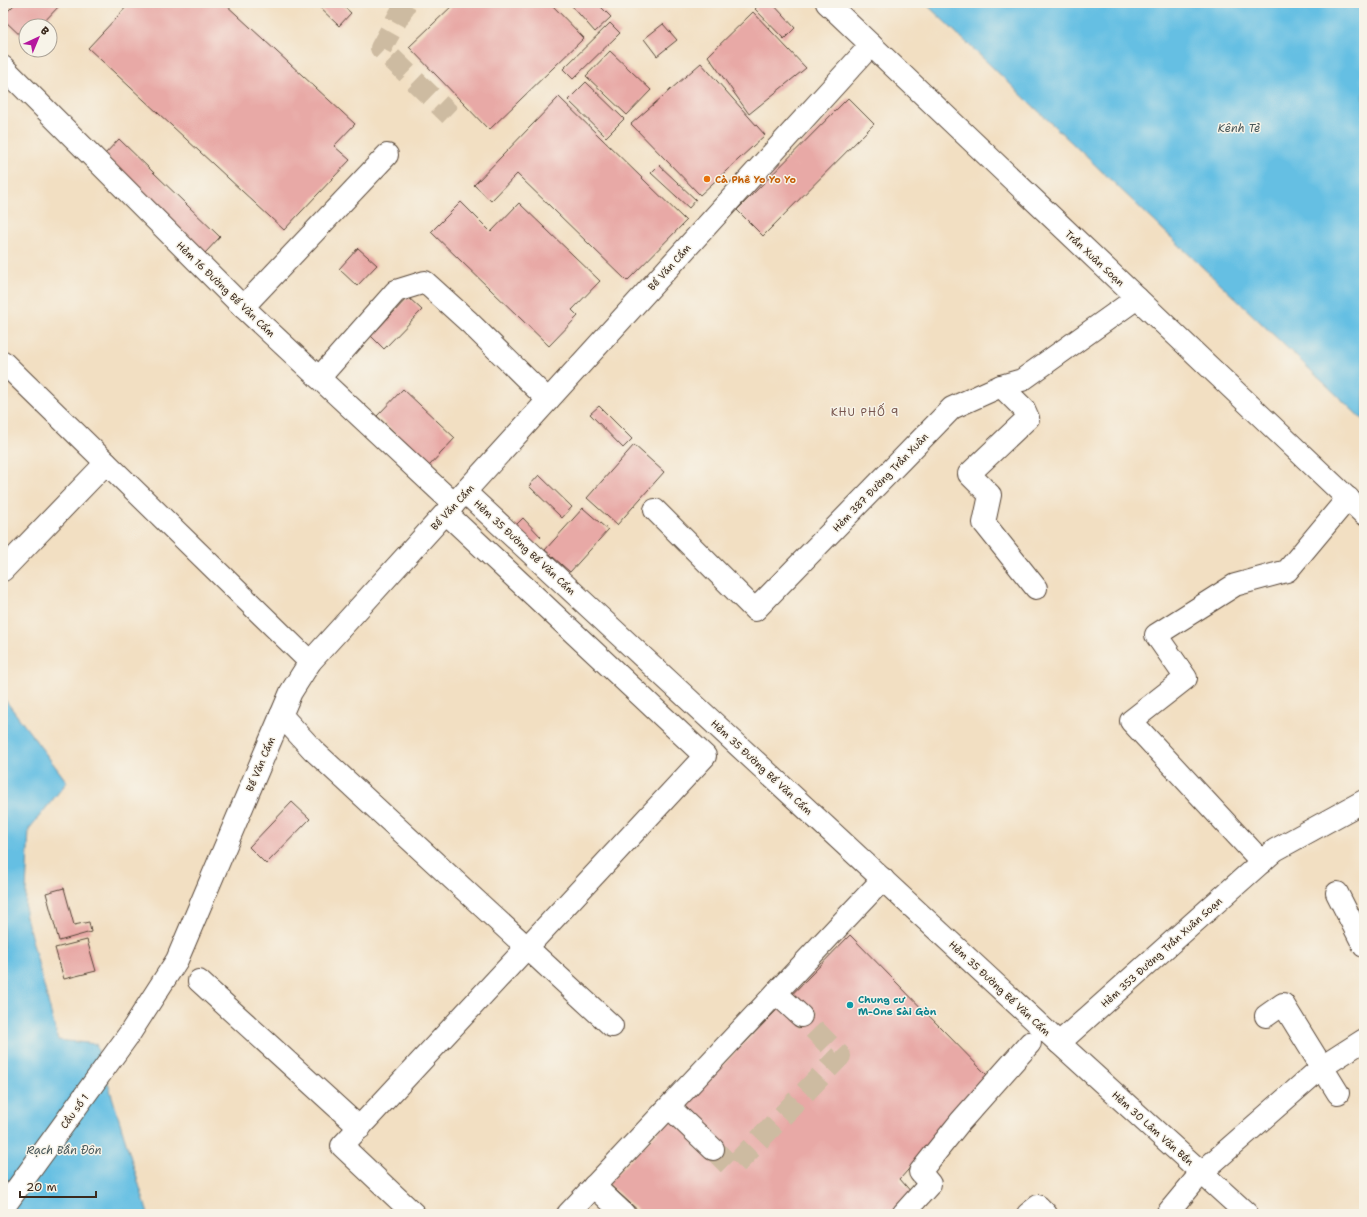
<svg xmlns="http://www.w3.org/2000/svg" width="1367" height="1217" font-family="'Shantell Sans',sans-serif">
<rect width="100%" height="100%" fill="#f7f3e8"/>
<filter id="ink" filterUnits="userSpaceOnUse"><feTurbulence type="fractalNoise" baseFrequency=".025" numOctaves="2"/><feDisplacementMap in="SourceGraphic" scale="8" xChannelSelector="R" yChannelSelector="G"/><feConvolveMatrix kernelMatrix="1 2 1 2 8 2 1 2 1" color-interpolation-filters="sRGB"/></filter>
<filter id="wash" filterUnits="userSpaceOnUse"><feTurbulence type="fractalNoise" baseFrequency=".012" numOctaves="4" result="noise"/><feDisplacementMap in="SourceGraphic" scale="16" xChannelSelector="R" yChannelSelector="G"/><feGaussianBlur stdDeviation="0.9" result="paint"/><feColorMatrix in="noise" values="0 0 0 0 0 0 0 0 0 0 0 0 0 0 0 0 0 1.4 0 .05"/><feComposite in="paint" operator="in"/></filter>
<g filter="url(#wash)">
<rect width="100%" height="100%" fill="#f2dfc2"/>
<g fill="#65bfe3" stroke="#507480">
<polygon points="925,3 1364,3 1364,421"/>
<polygon points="3,697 67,782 29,829 25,913 58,1040 96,1044 148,1214 3,1214"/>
</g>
<g id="blocks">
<g fill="#e8a9a6">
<polygon points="16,3 62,3 40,26 26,26 26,41 3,19 3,16"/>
<polygon points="130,3 224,3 355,124 334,146 350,160 284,230 88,48"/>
<polygon points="315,3 340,3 351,13 339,26"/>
<polygon points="455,3 550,3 584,38 489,130 409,47"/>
<polygon points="575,3 597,3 611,17 595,32 572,6"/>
<polygon points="761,3 772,3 795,28 784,39 755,9"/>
<polygon points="753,12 806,68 749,114 708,56"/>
<polygon points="610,23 620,33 573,79 563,69"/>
<polygon points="663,24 677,40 657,56 644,39"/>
<polygon points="610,51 651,90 627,115 586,76"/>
<polygon points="701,63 765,135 700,195 631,124"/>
<polygon points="586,82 624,119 606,137 568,100"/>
<polygon points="559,97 686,221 627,281 517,174 491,201 474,185"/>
<polygon points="848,98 874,124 763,236 737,210"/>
<polygon points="119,139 220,237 205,253 104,155"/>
<polygon points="659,165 696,200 689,208 651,173"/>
<polygon points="461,202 491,232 519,203 600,281 572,310 578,316 549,346 431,232"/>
<polygon points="358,248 377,265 357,286 339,269"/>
<polygon points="408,297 422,310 384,349 371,336"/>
<polygon points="403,389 455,438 429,466 377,416"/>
<polygon points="599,406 632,439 623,448 590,414"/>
<polygon points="634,445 664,472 617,525 587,498"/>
<polygon points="539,475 572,507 562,518 529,486"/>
<polygon points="583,508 608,530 570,572 545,550"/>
<polygon points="523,518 541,537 532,546 514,527"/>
<polygon points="292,802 310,819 266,864 249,847"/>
<polygon points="64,888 74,925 89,922 91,932 59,941 46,893"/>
<polygon points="850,935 987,1075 946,1127 900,1179 912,1193 893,1214 642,1214 608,1183"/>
<polygon points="87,940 96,971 64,979 55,948"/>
</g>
</g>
</g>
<g filter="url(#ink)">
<use href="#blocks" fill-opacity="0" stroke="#564537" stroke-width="1"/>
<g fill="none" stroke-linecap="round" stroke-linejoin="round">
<g stroke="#cdbba1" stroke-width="22" stroke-dasharray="22 11" stroke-linecap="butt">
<polyline points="406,3 381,48 450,115"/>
<polyline points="713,1149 732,1168 840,1056 801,1016"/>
</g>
<defs>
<g id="minor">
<polyline points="3,67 243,307 454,504"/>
<polyline points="243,307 387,155"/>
<polyline points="3,362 310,662"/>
<polyline points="319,378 396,291 425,282 469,322 548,400"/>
<polyline points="1001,386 1024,409 1028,418 969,474 990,495 984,523 1036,588"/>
<polyline points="465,492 1059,1043 1247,1214"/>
<polyline points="655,510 755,610 952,408 1001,386 1022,380 1137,298"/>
<polyline points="3,570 106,463"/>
<polyline points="281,715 313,750 612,1026"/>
<polyline points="1262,862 1131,721 1186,678 1156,635 1235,585 1287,571 1348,498"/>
<polyline points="1337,893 1364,946"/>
<polyline points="199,981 360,1128"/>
<polyline points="776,993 801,1016"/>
<polyline points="1266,1016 1283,1004 1338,1093"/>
<polyline points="1059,1043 1275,850 1364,801"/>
<polyline points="669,1107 713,1149"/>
<polyline points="594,1186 624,1214"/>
<polyline points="3,1208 130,1033 177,960 291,692 310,662 871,45"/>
<polyline points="414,1214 342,1146 705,756 446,513"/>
<polyline points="568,1214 883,879"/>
<polyline points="903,1214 930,1184 920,1172 960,1122 1030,1043"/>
<polyline points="1028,1214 1038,1206 1046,1214"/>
<polyline points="1167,1214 1202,1172 1322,1067 1364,1040"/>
</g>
<polyline id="major" points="827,3 1364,514"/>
</defs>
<use href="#minor" stroke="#564537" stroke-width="24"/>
<use href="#major" stroke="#564537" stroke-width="24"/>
<use href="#minor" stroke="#fff" stroke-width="22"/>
<use href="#major" stroke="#fff" stroke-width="22"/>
</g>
</g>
<circle fill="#e8710a" stroke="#f7f3e8" stroke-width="1.5" cx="707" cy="179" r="4"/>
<circle fill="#0f9aa8" stroke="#f7f3e8" stroke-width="1.5" cx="850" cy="1005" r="4"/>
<g text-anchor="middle" stroke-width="3" stroke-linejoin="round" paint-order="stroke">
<g font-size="10" font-weight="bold" fill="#c56008" stroke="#f7f3e8" text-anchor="start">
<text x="715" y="183">Cà Phê Yo Yo Yo</text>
</g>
<g font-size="10" fill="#3b2a1e" stroke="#f7f3e8">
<text transform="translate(1095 258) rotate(43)" y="4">Trần Xuân Soạn</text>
<text transform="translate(669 267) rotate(-48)" y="4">Bế Văn Cấm</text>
<text transform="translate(226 289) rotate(44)" y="4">Hẻm 16 Đường Bế Văn Cấm</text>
<text transform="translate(880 482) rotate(-46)" y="4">Hẻm 387 Đường Trần Xuân</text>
<text transform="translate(452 507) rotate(-47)" y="4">Bế Văn Cấm</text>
<text transform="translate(525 547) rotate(43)" y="4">Hẻm 35 Đường Bế Văn Cấm</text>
<text transform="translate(260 764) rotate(-67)" y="4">Bế Văn Cấm</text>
<text transform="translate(762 767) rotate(43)" y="4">Hẻm 35 Đường Bế Văn Cấm</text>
<text transform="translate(1161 952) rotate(-42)" y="4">Hẻm 353 Đường Trần Xuân Soạn</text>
<text transform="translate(1000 988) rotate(43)" y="4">Hẻm 35 Đường Bế Văn Cấm</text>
<text transform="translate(74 1111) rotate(-54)" y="4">Cầu số 1</text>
<text transform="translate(1153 1128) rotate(42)" y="4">Hẻm 30 Lâm Văn Bền</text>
</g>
<g font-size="10" font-weight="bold" fill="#0d838f" stroke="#f7f3e8" text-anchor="start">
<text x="858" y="1003">Chung cư<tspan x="858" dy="12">M-One Sài Gòn</tspan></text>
</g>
<g font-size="11" font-style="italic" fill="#485759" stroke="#f7f3e8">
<text x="1239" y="132">Kênh Tẻ</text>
<text x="64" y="1154">Rạch Bần Đôn</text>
</g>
<g font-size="11" letter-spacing="1" fill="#78564e" stroke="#f7f3e8">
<text x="865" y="416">KHU PHỐ 9</text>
</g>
</g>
<rect width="1367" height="1217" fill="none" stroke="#f7f3e8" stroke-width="16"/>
<g transform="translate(38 38) rotate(44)"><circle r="19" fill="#f7f3e8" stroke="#aca397"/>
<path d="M0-3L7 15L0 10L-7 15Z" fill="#b5179e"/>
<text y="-6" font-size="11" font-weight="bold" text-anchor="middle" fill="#3b2a1e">B</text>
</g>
<path d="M20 1191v6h76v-6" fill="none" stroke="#3b2a1e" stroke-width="2"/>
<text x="26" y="1191" font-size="12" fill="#3b2a1e" stroke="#f7f3e8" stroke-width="3" paint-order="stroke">20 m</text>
</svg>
